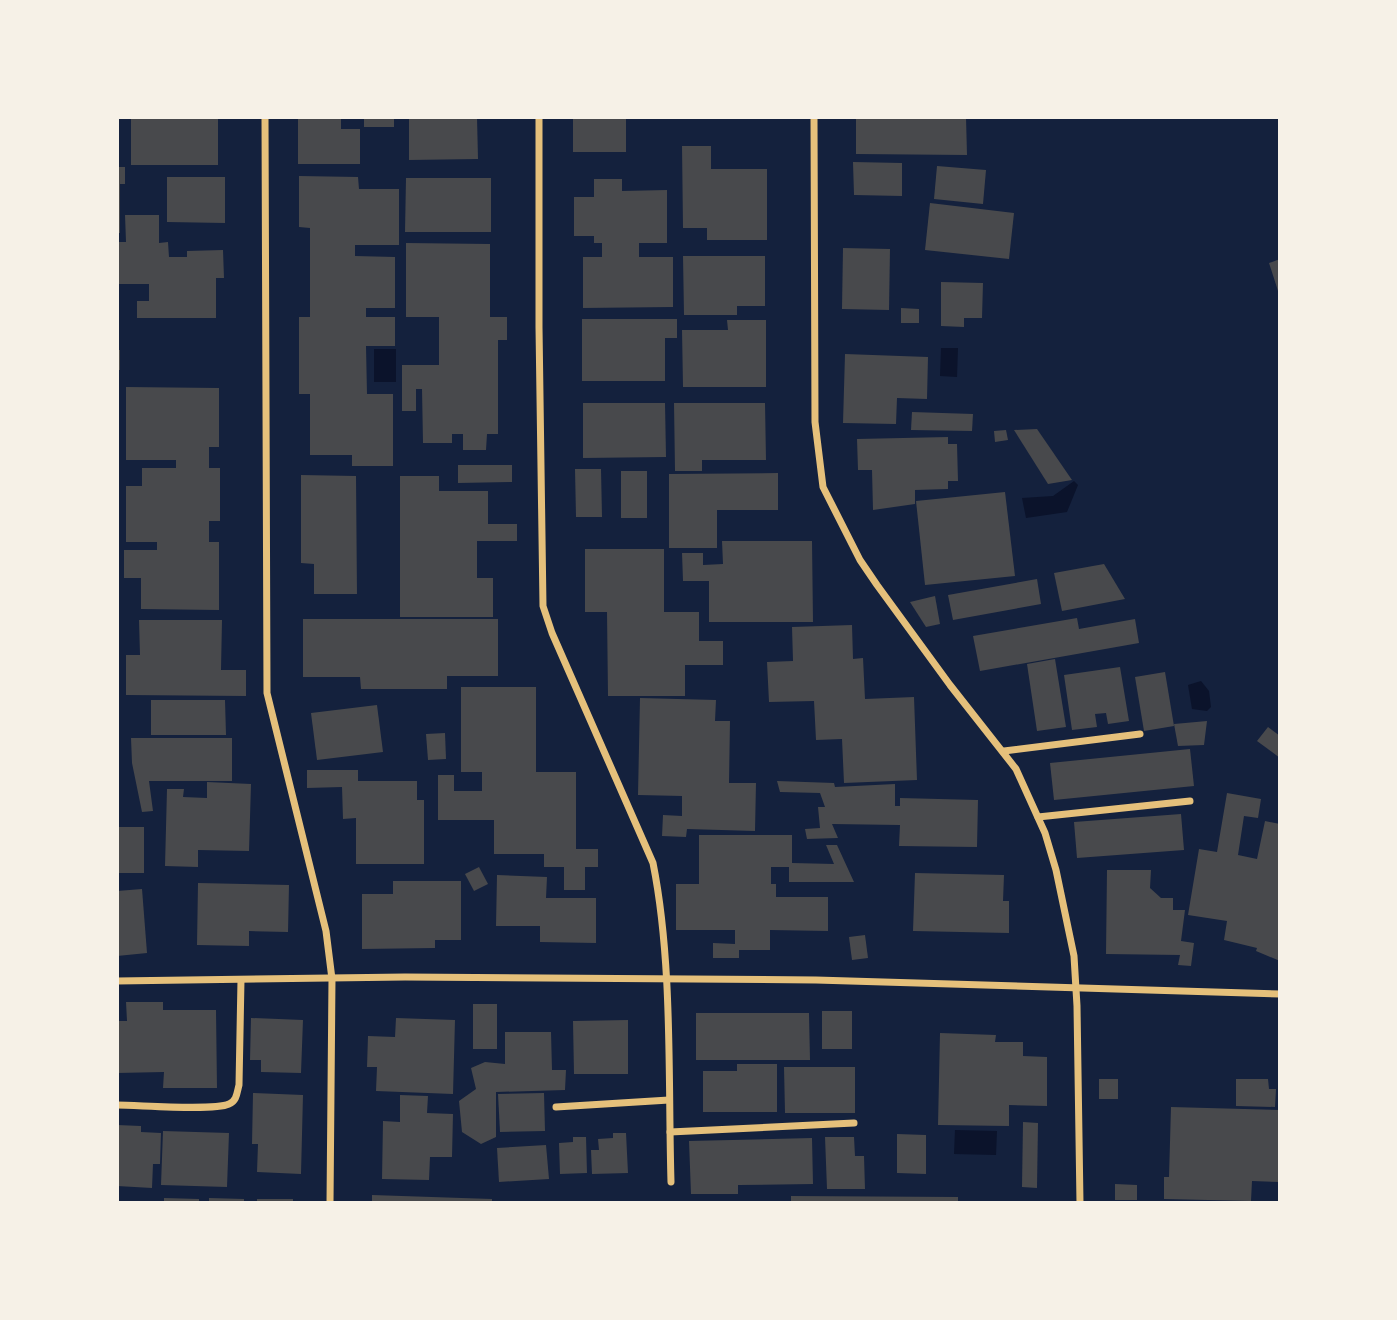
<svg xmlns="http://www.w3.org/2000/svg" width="1397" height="1320" font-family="'Titillium Web',sans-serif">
<rect width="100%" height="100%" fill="#14213d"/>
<g fill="#0b132b">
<polygon points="941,348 958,348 957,377 940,376"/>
<rect x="374" y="349" width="22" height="33"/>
<polygon points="1074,481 1078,485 1067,512 1026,518 1022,498 1053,496"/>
<polygon points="1201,681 1209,691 1211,707 1207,711 1192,709 1188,685"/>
<polygon points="955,1130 997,1131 996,1155 954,1154"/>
</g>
<g fill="#48494c">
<rect x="131" y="117" width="87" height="48"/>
<polygon points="298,117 341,117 341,129 360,129 360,164 298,164"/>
<rect x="364" y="117" width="30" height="10"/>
<polygon points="409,117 477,117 478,159 409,160"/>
<rect x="573" y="117" width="53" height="35"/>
<polygon points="856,117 966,117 967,155 856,154"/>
<polygon points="682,146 711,146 711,169 767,169 767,240 707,240 707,228 683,228"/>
<polygon points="853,162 902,163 902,196 854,195"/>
<polygon points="937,166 986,170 983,204 934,199"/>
<polygon points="117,167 125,167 125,184 120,184 120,233 117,233"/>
<polygon points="299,176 358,177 359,189 399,189 399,245 355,245 355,256 395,257 395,308 366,308 366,317 395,317 395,346 366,346 367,394 393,394 393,466 352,466 352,455 310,455 310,394 299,394 299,317 310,317 310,228 299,227"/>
<polygon points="167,177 225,177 225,223 167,222"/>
<polygon points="406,178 491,178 491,232 405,232"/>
<polygon points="594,179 622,179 622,191 667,190 667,243 639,243 639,257 673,257 673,307 583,308 583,257 602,257 602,243 594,243 594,236 574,236 574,197 594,197"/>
<polygon points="930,203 1014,213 1009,259 925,250"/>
<polygon points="125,215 159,215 159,243 168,242 169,257 187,257 187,251 223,250 224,278 216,278 216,318 137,318 137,301 149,301 149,284 117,284 117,242 126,242"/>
<polygon points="406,243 490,244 490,317 507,317 507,340 498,340 498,434 487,434 486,450 463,450 463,434 452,434 452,443 423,443 422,389 416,389 416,411 402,411 402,365 439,365 439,317 406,317"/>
<polygon points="843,248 890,249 889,310 842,309"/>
<polygon points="683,256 765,256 765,306 737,306 737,315 684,315"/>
<polygon points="1280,259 1280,294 1279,294 1269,263"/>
<polygon points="941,282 983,283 982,318 964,318 964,327 941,326"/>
<polygon points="901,308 919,309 919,323 901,323"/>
<polygon points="582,319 677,319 677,338 665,338 665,381 582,381"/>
<polygon points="727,320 766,320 766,387 683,387 682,330 728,330"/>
<rect x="117" y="350" width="3" height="20"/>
<polygon points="845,354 928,357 927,399 897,398 896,424 843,423"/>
<polygon points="126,387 219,388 219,447 209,447 209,468 220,468 220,521 209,521 209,542 219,542 219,610 141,609 141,578 124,578 124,550 157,550 157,542 126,542 126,486 142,486 142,468 176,468 176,460 126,460"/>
<polygon points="583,403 665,403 666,457 583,458"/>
<polygon points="674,403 765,403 766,460 702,460 702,471 675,471"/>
<polygon points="912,412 973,414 972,431 911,430"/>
<polygon points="1037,429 1072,480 1048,484 1014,430"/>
<polygon points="1006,430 1008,440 995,442 994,431"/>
<polygon points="948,437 948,444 957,444 958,481 948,481 948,489 915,490 915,504 873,510 872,470 858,470 857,439"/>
<polygon points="458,465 512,465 512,482 458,483"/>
<polygon points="575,469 601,469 602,517 576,517"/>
<rect x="621" y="471" width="26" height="47"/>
<polygon points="778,473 778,510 717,510 717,548 669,548 669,474"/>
<polygon points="301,475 356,476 357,594 314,594 314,564 301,563"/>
<polygon points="400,476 439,476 439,491 488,491 488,524 517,524 517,541 477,541 477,578 493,578 493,617 400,617"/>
<polygon points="1005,492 1015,576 925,585 916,501"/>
<polygon points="722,541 812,541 813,622 709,622 709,581 683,581 682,553 703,553 703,565 723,564"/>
<polygon points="585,549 664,549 664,612 699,612 699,641 723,641 723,665 685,665 685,696 608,696 607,612 585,612"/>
<polygon points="1104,564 1125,599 1062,611 1054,573"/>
<polygon points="1037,579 1041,604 953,620 948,595"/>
<polygon points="935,596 940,624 926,627 910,602"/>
<polygon points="1077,618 1079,629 1135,619 1139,643 980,671 973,636"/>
<polygon points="303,619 498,619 498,676 447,676 447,689 361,689 360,677 303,677"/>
<polygon points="139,620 222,620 221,670 246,670 246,696 126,695 126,655 140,655"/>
<polygon points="852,625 853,659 863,658 865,699 914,697 917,780 844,783 842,739 816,740 814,701 769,702 767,662 793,661 792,627"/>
<polygon points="1055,659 1066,727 1037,731 1027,664"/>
<polygon points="1120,667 1129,721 1108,724 1106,713 1095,714 1097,727 1072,730 1064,675"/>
<polygon points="1165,672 1174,726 1144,731 1135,677"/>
<polygon points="461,687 536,687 536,772 576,772 576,849 598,849 598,867 585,867 585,890 564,890 564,867 544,867 544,854 494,854 494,820 438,820 438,775 454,775 454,791 482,791 482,772 461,772"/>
<polygon points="640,698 716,700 715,721 730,721 729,783 756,783 755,831 687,829 686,837 662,836 663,815 682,816 682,796 638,795"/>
<polygon points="151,700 225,700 226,735 151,735"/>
<polygon points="377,705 383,752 317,760 311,713"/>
<polygon points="1207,721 1204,745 1178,746 1174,724"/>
<polygon points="1268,727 1280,736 1280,758 1257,741"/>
<polygon points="445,733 446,759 428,760 426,734"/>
<polygon points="131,738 232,738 232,781 149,781 153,811 142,812 132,763"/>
<polygon points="1190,749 1194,786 1054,800 1050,763"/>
<polygon points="307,770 358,770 358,781 417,781 417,800 424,800 424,864 356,864 356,818 343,819 342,787 307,788"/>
<polygon points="777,781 834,783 835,787 895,784 895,806 900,806 900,798 978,800 977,847 899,846 900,825 832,824 838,838 807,839 805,829 820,828 818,807 825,807 820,793 780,792"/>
<polygon points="207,782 251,784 249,851 198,850 198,867 165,866 167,789 184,789 183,797 207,798"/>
<polygon points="1227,793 1261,799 1258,818 1244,816 1238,855 1257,859 1265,821 1280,824 1280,961 1256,951 1257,948 1224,940 1227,921 1188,915 1199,849 1217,852"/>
<polygon points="1181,814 1184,850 1077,858 1074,822"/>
<rect x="117" y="827" width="27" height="46"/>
<polygon points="699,835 792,835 792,863 834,864 826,845 837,845 854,882 789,882 789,867 771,867 771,884 776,884 776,897 828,897 828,931 770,930 770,950 739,950 739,958 713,958 713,943 735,944 735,930 676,930 676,884 699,884"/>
<polygon points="479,867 488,884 474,891 465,874"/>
<polygon points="1107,870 1151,870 1150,888 1161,898 1173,898 1173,910 1185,910 1181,941 1194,943 1191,966 1178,965 1180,955 1106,954"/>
<polygon points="915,873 1004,875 1003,901 1009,901 1009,933 913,931"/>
<polygon points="497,875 547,877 546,898 596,898 596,943 540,942 540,926 496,926"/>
<polygon points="393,881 461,881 461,940 435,940 435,948 362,949 362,894 393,894"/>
<polygon points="198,883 289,885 288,932 249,931 249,946 197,945"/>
<polygon points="142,889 147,953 117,956 117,891"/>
<polygon points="865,935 868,958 852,960 849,937"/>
<polygon points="126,1002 163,1002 163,1010 216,1010 217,1088 163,1088 164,1072 117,1073 117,1021 127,1021"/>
<rect x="473" y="1004" width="24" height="45"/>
<rect x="822" y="1011" width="30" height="38"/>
<polygon points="696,1013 809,1013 810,1060 696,1060"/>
<polygon points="251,1018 303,1020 301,1073 261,1072 261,1060 250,1060"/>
<polygon points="396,1018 455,1020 453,1094 376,1091 377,1067 367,1067 368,1036 395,1037"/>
<polygon points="628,1020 628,1074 574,1074 573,1021"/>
<polygon points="505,1032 551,1032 552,1070 566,1070 565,1090 496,1092 496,1137 481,1144 462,1132 459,1101 476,1089 471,1068 485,1062 505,1064"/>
<polygon points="940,1033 996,1035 995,1042 1023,1042 1023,1056 1047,1057 1047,1106 1009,1105 1009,1126 938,1125"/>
<polygon points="737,1064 777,1064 777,1112 703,1112 703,1071 737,1071"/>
<polygon points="784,1067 855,1067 855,1113 785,1113"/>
<rect x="1099" y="1079" width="19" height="20"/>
<polygon points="1236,1079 1268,1079 1269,1089 1276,1089 1275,1107 1236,1106"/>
<polygon points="253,1093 303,1095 301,1174 257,1172 258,1144 252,1144"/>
<polygon points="544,1093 545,1131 500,1132 498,1094"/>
<polygon points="400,1095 428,1096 427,1113 453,1114 452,1157 430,1157 429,1180 382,1179 383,1121 400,1122"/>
<polygon points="1171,1107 1280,1110 1280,1182 1252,1181 1251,1201 1164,1199 1164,1177 1169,1177"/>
<polygon points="1023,1122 1038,1123 1037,1188 1022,1187"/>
<polygon points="117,1125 141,1126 141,1132 161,1133 160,1164 153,1164 152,1188 117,1186"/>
<polygon points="163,1131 229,1133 227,1187 161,1185"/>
<polygon points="613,1133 626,1133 628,1173 592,1174 591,1150 599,1150 598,1139 613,1138"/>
<polygon points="897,1134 926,1135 926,1174 897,1173"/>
<polygon points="573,1137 586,1137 587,1173 560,1174 559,1143 573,1142"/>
<polygon points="825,1137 854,1137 855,1156 864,1156 865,1189 827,1189"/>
<polygon points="812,1138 813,1184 738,1185 738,1194 691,1194 689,1141"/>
<polygon points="546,1145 549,1179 499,1182 497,1148"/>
<polygon points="1115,1184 1137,1185 1137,1200 1115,1200"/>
<polygon points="372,1195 492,1199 492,1203 372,1203"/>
<polygon points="791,1196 958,1197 958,1203 791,1203"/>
<polygon points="164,1198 199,1199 199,1203 164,1203"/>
<polygon points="209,1198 244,1199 244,1203 209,1203"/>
<rect x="257" y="1199" width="36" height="4"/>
</g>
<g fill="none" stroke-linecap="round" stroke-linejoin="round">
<g stroke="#e5c07b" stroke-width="7">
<polyline points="265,117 267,693 326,931 332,979 330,1203"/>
<path d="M539,117V327L543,606L552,633L653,863C673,963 668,1080 671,1182"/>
<polyline points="814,117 815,422 823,487 860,560 877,585 950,685 1016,769 1045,833 1056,870 1074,956 1077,1006 1080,1203"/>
<polyline points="1004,751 1140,734"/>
<polyline points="1038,817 1190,801"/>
<polyline points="117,981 405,977 816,980 1280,994"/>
<path d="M117,1105C139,1105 214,1111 229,1104C237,1101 237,1092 239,1085L241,980"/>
<polyline points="556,1107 669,1100"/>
<polyline points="670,1132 854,1123"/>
</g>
</g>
<rect width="1397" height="1320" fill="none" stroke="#f6f1e7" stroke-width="238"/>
</svg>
